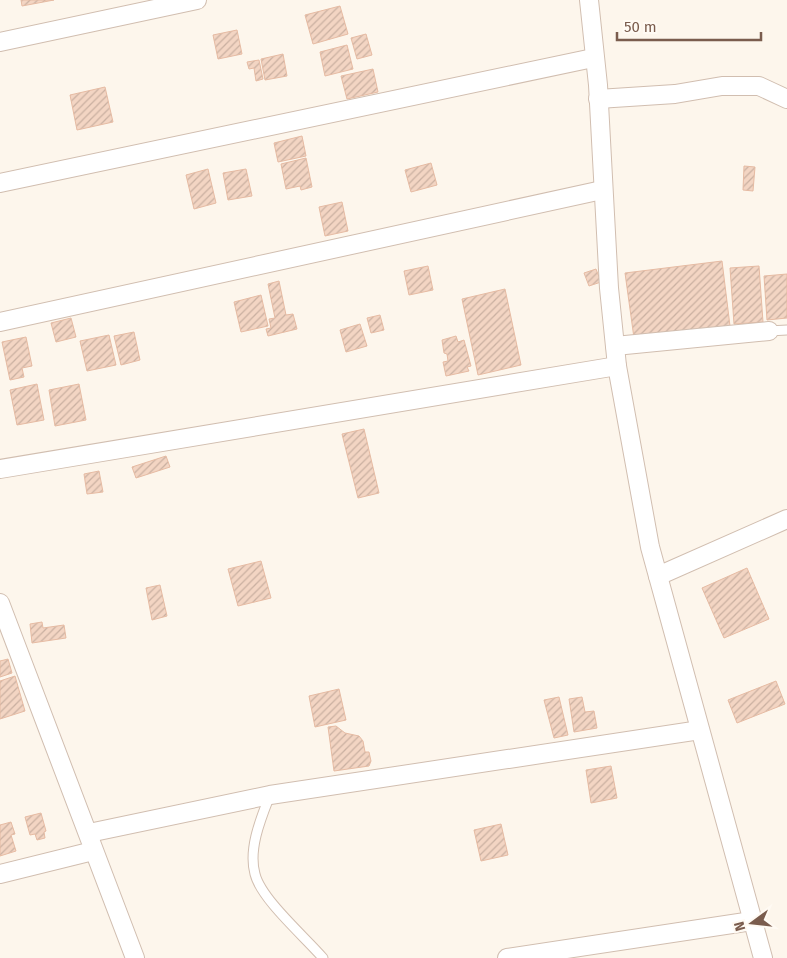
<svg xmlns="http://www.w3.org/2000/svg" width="787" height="958" font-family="'Fira Sans',sans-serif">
<defs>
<pattern id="building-hatch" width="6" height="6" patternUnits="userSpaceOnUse" patternTransform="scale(1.25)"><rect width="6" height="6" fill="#f3d5c3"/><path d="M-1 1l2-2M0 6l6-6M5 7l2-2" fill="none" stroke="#cab0a1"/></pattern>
</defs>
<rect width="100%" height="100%" fill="#fdf6ec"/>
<g fill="url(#building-hatch)" stroke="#e6bba3">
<polygon points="21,0 54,0 22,6"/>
<polygon points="340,6 348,34 313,44 305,15"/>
<polygon points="237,30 242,54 218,59 213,35"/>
<polygon points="366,34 372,55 357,59 351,38"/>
<polygon points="347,45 353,69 325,76 320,52"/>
<polygon points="283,54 287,76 265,80 261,59"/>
<polygon points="259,60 263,79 256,81 254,68 249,69 247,62"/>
<polygon points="373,69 378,92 347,99 341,76"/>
<polygon points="105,87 113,122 77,130 70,95"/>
<polygon points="302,136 306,156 278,162 274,143"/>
<polygon points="306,158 312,187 301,190 300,186 286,189 281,164"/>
<polygon points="431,163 437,185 411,192 405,170"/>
<polygon points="744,166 755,167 753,191 743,190"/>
<polygon points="208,169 216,203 194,209 186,175"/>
<polygon points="246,169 252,196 228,200 223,173"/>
<polygon points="342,202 348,231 325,236 319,207"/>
<polygon points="722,261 730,326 634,338 625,273"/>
<polygon points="428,266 433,290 409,295 404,271"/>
<polygon points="759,266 763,322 734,324 730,268"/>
<polygon points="596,269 601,282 589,286 584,273"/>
<polygon points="787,274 787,318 767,320 764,276"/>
<polygon points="279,281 286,315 293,314 297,329 268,336 266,329 271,328 269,319 275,318 268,284"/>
<polygon points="505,289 521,365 478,375 462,299"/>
<polygon points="261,295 268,326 241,332 234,302"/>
<polygon points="380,315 384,330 371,333 367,318"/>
<polygon points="71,318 76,337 56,342 51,323"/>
<polygon points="360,324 367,346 346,352 340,330"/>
<polygon points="134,332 140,360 121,365 114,336"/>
<polygon points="109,335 116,365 87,371 80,341"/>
<polygon points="456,336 458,342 464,340 471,366 467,367 469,371 446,376 443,362 448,361 447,354 444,353 442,340"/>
<polygon points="26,337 32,366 22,368 24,377 10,380 2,342"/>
<polygon points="37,384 44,420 17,425 10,390"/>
<polygon points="79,384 86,420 55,426 49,390"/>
<polygon points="364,429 379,493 358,498 342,434"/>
<polygon points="166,456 170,467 136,478 132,467"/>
<polygon points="99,471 103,492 87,494 84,474"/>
<polygon points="261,561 271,598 238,606 228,569"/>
<polygon points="747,568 769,619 724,638 702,588"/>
<polygon points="160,585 167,616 152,620 146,588"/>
<polygon points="42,622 43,628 64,625 66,638 32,643 30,624"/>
<polygon points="8,659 12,673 0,677 0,661"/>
<polygon points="15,676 25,711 0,719 0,681"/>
<polygon points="776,681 785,704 737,723 728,700"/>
<polygon points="339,689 346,720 315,727 309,696"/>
<polygon points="559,697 568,735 554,738 544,700"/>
<polygon points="582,697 585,712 594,711 597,728 574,732 569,699"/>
<polygon points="336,726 345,733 359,736 363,741 365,752 369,752 371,761 369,766 334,771 328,727"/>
<polygon points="611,766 617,798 591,803 586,770"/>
<polygon points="41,813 46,831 44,832 45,838 37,840 35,834 30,835 25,817"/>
<polygon points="11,822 15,834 11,835 16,851 0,856 0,825"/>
<polygon points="501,824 508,855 481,861 474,830"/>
</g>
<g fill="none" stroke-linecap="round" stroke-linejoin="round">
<defs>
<g id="service">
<polyline points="769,331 787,330"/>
<path d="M270,795C261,818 248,849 255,874C261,899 305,937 323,958"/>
</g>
<g id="minor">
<polyline points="589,0 598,85 609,288 617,366 650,547 763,958"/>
<polyline points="0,42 197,0"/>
<polyline points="598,99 675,94 722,86 759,86 787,99"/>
<polyline points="0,183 593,58"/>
<polyline points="0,322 602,190"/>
<polyline points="615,346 769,331"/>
<polyline points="0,469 617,366"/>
<polyline points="658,576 787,519"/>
<polyline points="0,603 135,958"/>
<polyline points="89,833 270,795 700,730"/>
<polyline points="0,874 93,851"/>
<polyline points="507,958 752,921"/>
</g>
</defs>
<use href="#service" stroke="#d1beb0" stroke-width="11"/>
<use href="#minor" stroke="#d1beb0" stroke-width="20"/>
<use href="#service" stroke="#fff" stroke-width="9"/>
<use href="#minor" stroke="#fff" stroke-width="18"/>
</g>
<g transform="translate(752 923) rotate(255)" stroke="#fffaf3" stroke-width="4" paint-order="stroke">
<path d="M0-4L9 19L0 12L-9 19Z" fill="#7a5c4d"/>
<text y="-8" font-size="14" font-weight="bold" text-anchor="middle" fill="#7a5c4d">N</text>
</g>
<path d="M617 32v8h144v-8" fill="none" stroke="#7a5c4d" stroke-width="2.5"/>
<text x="624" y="32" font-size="15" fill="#7a5c4d" stroke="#fffaf3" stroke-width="4" paint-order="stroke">50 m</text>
</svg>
